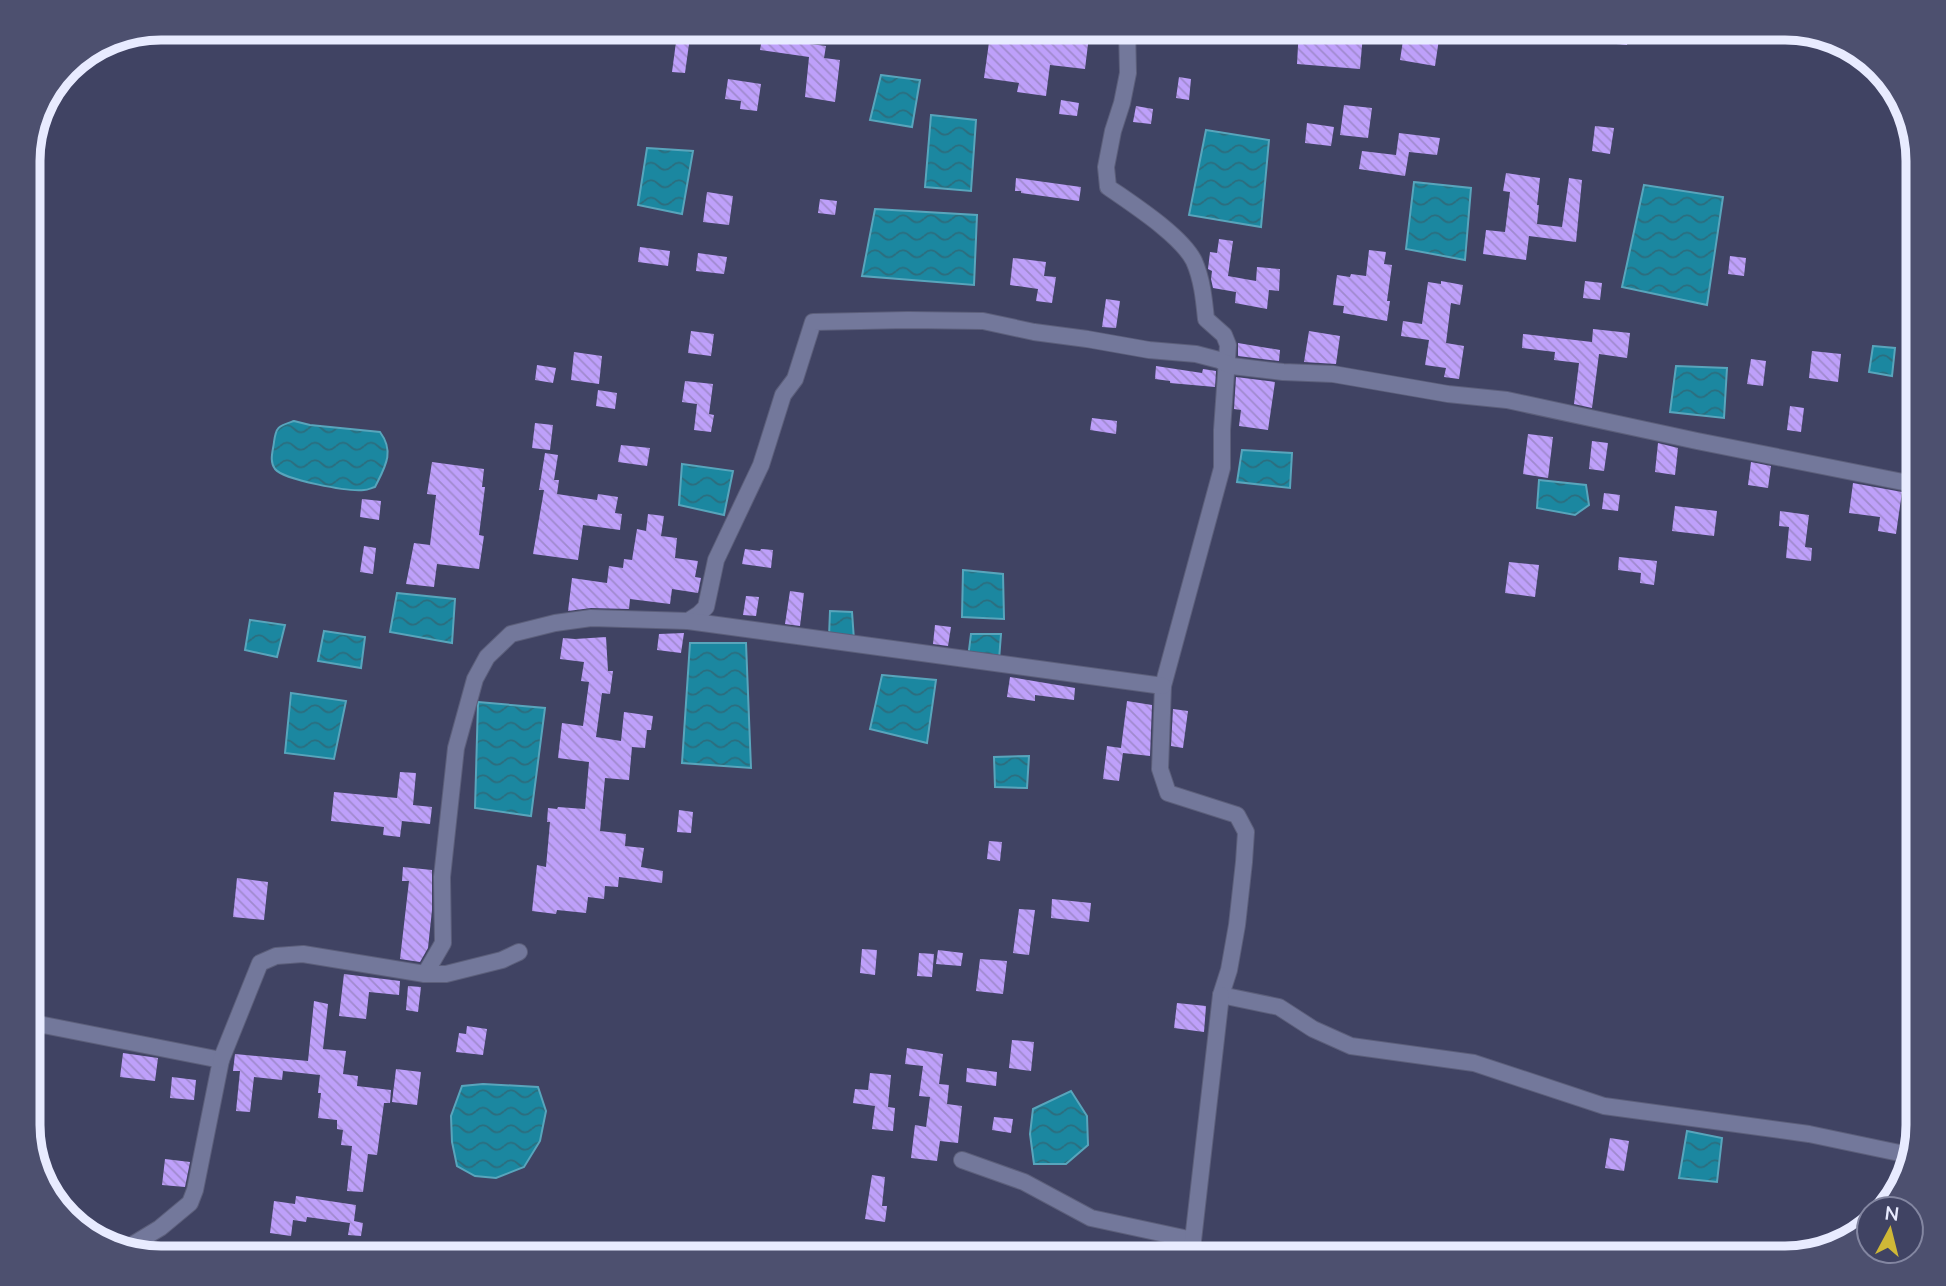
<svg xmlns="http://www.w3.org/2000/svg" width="1946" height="1286" font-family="Mulish,sans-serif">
<defs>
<pattern id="water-waves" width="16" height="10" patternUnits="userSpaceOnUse" patternTransform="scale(1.75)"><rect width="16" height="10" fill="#1b87a0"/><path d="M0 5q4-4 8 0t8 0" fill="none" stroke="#2c6d7e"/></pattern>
<pattern id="building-back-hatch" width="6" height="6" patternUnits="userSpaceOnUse" patternTransform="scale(1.75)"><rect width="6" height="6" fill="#bea0fa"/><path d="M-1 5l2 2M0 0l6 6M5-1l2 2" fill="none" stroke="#a08ace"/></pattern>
</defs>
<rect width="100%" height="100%" fill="#404363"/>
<g fill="url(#water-waves)" stroke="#58a5bc" stroke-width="2">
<polygon points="881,75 920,80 912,127 870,120"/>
<polygon points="931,115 976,120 971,191 925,187"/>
<polygon points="1206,130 1269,140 1261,227 1189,215"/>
<polygon points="647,148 693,151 682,214 638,205"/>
<polygon points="1414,182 1471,188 1465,260 1406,249"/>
<polygon points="1644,185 1723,197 1707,305 1622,287"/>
<polygon points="875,209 977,215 974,285 862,276"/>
<polygon points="1873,346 1895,348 1892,376 1869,372"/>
<polygon points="1676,366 1727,368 1724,418 1670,412"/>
<path d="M294,421L310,425L380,432C395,452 385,467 375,487C371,488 368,490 364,490C349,492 284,480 275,469C269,461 273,451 274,442C276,426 279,426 294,421Z"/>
<polygon points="1242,450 1292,453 1290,488 1237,482"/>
<polygon points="682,464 733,471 724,515 679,505"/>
<polygon points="1539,480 1586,485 1589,505 1575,515 1537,508"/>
<polygon points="963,570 1003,574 1004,619 962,617"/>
<polygon points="397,593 455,599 452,643 390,632"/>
<polygon points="830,611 852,612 854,640 829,637"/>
<polygon points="250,620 285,625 277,657 245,650"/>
<polygon points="324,631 365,637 361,668 318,661"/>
<polygon points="971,634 1001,634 999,660 968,658"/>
<polygon points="690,643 746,643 751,768 682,763"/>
<polygon points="882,675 936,680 927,743 870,729"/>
<polygon points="291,693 346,701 334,759 285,753"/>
<polygon points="478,702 545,708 531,816 475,808"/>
<polygon points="1029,756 1027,788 995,787 994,757"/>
<polygon points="483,1084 538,1087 546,1111 540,1141 524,1167 496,1178 475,1176 457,1166 452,1142 451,1116 462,1086"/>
<polygon points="1071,1091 1087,1116 1088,1145 1066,1164 1034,1164 1030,1134 1033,1109"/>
<polygon points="1687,1131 1722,1138 1717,1182 1679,1178"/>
</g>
<g fill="url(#building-back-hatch)">
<polygon points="783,28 804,28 802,43 826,46 824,58 840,60 835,102 805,97 809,57 760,50 762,38 781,40"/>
<polygon points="991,28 1043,28 1042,37 1066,40 1067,32 1089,36 1085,69 1050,65 1046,96 1017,92 1019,83 984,78"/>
<polygon points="1299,28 1363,34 1360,69 1297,64"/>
<polygon points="1608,31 1629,33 1627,45 1606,43"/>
<polygon points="1404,34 1439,39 1435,66 1400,60"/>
<polygon points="676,42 689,44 685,73 672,72"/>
<polygon points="1179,77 1191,79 1189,100 1176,98"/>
<polygon points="728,79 761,84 757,111 740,109 741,101 725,99"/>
<polygon points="1061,100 1079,103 1077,116 1059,114"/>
<polygon points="1344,105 1372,108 1368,138 1340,135"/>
<polygon points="1136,106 1153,109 1151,124 1133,122"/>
<polygon points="1307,123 1334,127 1331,146 1305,143"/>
<polygon points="1595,126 1614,128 1610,154 1592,151"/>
<polygon points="1399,133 1440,138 1437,155 1409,152 1405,176 1359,169 1362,151 1396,155"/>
<polygon points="1506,173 1540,178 1537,205 1539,205 1537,224 1562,227 1569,178 1582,180 1576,242 1529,236 1526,260 1483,254 1486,230 1505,232 1510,192 1503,191"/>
<polygon points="1016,178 1081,187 1079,201 1021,193 1021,191 1015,191"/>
<polygon points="707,192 733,196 729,225 703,222"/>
<polygon points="820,199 837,201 835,215 818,213"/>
<polygon points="1219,239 1233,241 1228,276 1256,281 1257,267 1280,269 1279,291 1269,290 1267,309 1235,303 1236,292 1213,288 1211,279 1212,271 1208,269 1210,252 1217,253"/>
<polygon points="640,247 670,251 668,266 638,262"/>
<polygon points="1369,250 1386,252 1384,264 1392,265 1387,301 1390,301 1387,321 1343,313 1344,306 1333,305 1337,275 1350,277 1351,274 1366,276"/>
<polygon points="698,253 727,257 724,274 696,271"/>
<polygon points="1730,256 1746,258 1744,276 1728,274"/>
<polygon points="1013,258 1046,262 1044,276 1056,277 1052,303 1036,301 1038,289 1010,285"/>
<polygon points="1441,281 1463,285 1460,305 1451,303 1446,343 1464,346 1459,379 1444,377 1446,368 1425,365 1429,340 1401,336 1403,321 1422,324 1428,282 1441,284"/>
<polygon points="1585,281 1602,283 1600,300 1583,298"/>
<polygon points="1106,299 1120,301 1116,328 1102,327"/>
<polygon points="1593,329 1630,333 1627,358 1599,354 1592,408 1574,404 1579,363 1554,360 1555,352 1522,348 1523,334 1592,342"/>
<polygon points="691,331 714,334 711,356 688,353"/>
<polygon points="1309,331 1340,336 1336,364 1304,362"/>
<polygon points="1238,343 1280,350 1279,361 1238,356"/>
<polygon points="1812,351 1841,354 1838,382 1809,378"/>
<polygon points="574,352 602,356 599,384 571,380"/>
<polygon points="1751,359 1766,361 1763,386 1747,384"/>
<polygon points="537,365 556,368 553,383 535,380"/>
<polygon points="1156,366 1202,373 1203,369 1216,371 1215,387 1170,383 1170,381 1155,379"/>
<polygon points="1236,377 1275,382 1268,430 1239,426 1241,410 1234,409"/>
<polygon points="685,381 713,384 709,414 714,415 711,432 694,430 697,404 682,402"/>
<polygon points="598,390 617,393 615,409 596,406"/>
<polygon points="1790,406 1804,408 1801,432 1787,430"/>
<polygon points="1092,418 1117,421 1116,434 1090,430"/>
<polygon points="535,423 553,425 550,450 532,448"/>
<polygon points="1528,434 1553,437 1548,478 1523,474"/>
<polygon points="1592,441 1608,443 1604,471 1589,469"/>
<polygon points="1658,443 1678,448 1675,475 1655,472"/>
<polygon points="621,445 650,448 647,466 618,462"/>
<polygon points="545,453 558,455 554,480 559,480 557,494 597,500 598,494 618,497 615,513 622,514 620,530 583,525 578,560 533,554 544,490 539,490"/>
<polygon points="432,462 484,469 482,487 485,487 479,535 484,536 479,569 437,564 434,587 406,584 414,543 430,545 436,495 427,494"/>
<polygon points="1751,462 1771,466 1768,488 1748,485"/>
<polygon points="1853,483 1902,492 1896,534 1878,531 1880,517 1849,513"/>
<polygon points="1604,493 1620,495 1618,511 1602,509"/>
<polygon points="362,499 381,501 379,520 360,517"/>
<polygon points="1675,506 1717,511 1714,536 1672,531"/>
<polygon points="1780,511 1809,515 1805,547 1812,548 1811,561 1786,558 1789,527 1779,526"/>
<polygon points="648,514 664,516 661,536 677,538 675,558 698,561 695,577 701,578 698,593 672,589 670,604 630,599 629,609 591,608 568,611 572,578 607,583 609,566 623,568 624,559 632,560 637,529 646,531"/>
<polygon points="364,546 376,548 373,574 360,572"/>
<polygon points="745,549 760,551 761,549 773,550 771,568 742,564"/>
<polygon points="1619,557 1657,561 1654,585 1640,583 1641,573 1618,570"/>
<polygon points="1509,562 1539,565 1535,597 1505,593"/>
<polygon points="790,591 804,593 800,626 785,624"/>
<polygon points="746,596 759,597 756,616 743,615"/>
<polygon points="935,625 951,627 948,646 933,644"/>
<polygon points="684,633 681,653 657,650 659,634"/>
<polygon points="606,637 608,671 613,671 610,694 602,693 596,737 621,741 624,712 653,716 651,730 647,730 645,748 632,747 629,780 605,778 600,831 626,834 625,846 644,848 641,867 663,871 662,883 619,877 618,887 605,886 604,899 588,897 586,913 557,910 556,914 532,911 537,865 546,867 550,822 547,822 548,808 557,809 558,807 585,809 589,762 558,758 562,723 583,726 589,682 581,681 584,662 560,659 563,638 575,639"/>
<polygon points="1010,677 1075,688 1074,700 1035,695 1035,701 1007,697"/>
<polygon points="1127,701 1152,705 1150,756 1123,753 1119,781 1103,779 1107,746 1121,748"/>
<polygon points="1173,709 1188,711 1183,748 1171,746"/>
<polygon points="400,772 416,773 413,805 432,807 430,824 402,821 400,837 383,835 384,827 331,821 334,792 397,798"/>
<polygon points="679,810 693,812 691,833 677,832"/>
<polygon points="989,841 1002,842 1000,861 987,859"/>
<polygon points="403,867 432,870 432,910 428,948 420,962 400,959 409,881 402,881"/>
<polygon points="237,878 268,882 264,920 233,917"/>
<polygon points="1052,899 1091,903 1089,922 1051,918"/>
<polygon points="1019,909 1035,910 1029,955 1013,953"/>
<polygon points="862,949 877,950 875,975 860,973"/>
<polygon points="938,950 963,953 961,966 936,964"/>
<polygon points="919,953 934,954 932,977 917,976"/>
<polygon points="980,959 1007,961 1003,994 976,991"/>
<polygon points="344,974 400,981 399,995 369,992 366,1019 339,1016"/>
<polygon points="408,986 421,987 418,1012 406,1010"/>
<polygon points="314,1001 328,1004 323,1049 346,1051 343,1074 358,1076 357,1086 391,1090 390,1103 384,1103 377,1155 368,1154 363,1192 347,1191 352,1146 341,1145 343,1130 337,1129 337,1120 318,1118 321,1093 318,1093 320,1075 283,1071 282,1080 254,1077 250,1112 236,1111 240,1071 233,1071 235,1054 308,1061"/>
<polygon points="1177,1003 1206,1006 1204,1032 1174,1028"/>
<polygon points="467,1026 487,1029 483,1055 456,1052 459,1033 466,1034"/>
<polygon points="1012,1040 1034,1042 1031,1071 1009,1068"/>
<polygon points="907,1048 943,1054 939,1084 949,1085 947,1104 962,1106 958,1143 940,1141 937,1161 911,1158 915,1125 926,1127 930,1097 919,1096 923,1066 905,1064"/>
<polygon points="123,1053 158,1058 155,1081 120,1077"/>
<polygon points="967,1068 997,1072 996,1086 966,1082"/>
<polygon points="396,1069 421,1072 417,1105 392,1102"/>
<polygon points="870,1073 891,1075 888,1107 895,1108 893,1131 872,1129 875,1106 853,1103 855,1089 868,1090"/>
<polygon points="172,1077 196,1080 194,1100 170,1098"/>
<polygon points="994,1117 1013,1119 1011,1133 992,1130"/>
<polygon points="1610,1138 1629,1141 1624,1171 1605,1168"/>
<polygon points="165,1159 190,1162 185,1187 162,1185"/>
<polygon points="872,1175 885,1177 882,1206 887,1206 885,1222 865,1219"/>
<polygon points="296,1196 356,1205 354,1221 363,1223 361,1236 348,1235 350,1223 307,1217 306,1222 293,1220 291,1236 270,1233 274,1201 295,1204"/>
<polygon points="962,1242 1027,1250 1026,1258 961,1258"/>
</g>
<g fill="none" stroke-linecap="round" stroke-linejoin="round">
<defs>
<g id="street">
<path d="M1127,28L1128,73L1122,103L1113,131L1106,167L1108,187C1132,204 1181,235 1194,261C1202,279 1204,299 1206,319L1224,335L1228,345L1222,430V468L1163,686L1160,769L1168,793L1237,815L1246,832L1244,862L1237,925L1229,970L1221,995L1279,1007L1313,1029L1351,1046L1474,1063L1604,1106L1809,1134L1909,1155"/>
<polyline points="688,621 699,614 706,607 716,560 761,465 783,395 795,379 813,322 908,320 983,321 1034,332 1087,339 1149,350 1196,354 1219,360 1232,366 1283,372 1333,374 1448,394 1507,400 1697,441 1918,485"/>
<polyline points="425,974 443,943 442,877 456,748 475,679 487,657 511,634 555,623 591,618 688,621 1163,686"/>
<polyline points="28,1022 221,1060 195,1190 190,1203 160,1228 127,1248"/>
<polyline points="221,1060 260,963 276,956 303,954 425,974 446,974 502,960 519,952"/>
<polyline points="962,1160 1024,1182 1091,1218 1193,1240"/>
<polyline points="1191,1258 1221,995"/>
</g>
</defs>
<use href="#street" stroke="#5c5f7b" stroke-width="18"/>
<use href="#street" stroke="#73789b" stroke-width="16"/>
</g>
<path d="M0 0H1946V1286H0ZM161 40H1785A121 121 0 0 1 1906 161V1125A121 121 0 0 1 1785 1246H161A121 121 0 0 1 40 1125V161A121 121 0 0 1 161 40Z" fill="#4d506f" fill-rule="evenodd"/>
<path fill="none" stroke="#e8ebff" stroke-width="9" d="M161 40H1785A121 121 0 0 1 1906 161V1125A121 121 0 0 1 1785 1246H161A121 121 0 0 1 40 1125V161A121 121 0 0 1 161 40Z"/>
<g transform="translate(1890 1230) rotate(7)"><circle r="33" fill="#404363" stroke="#8386a1" stroke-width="2"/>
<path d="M0-5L12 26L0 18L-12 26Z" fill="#cfb837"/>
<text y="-10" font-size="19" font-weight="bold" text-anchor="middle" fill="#e8ebff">N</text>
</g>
</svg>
